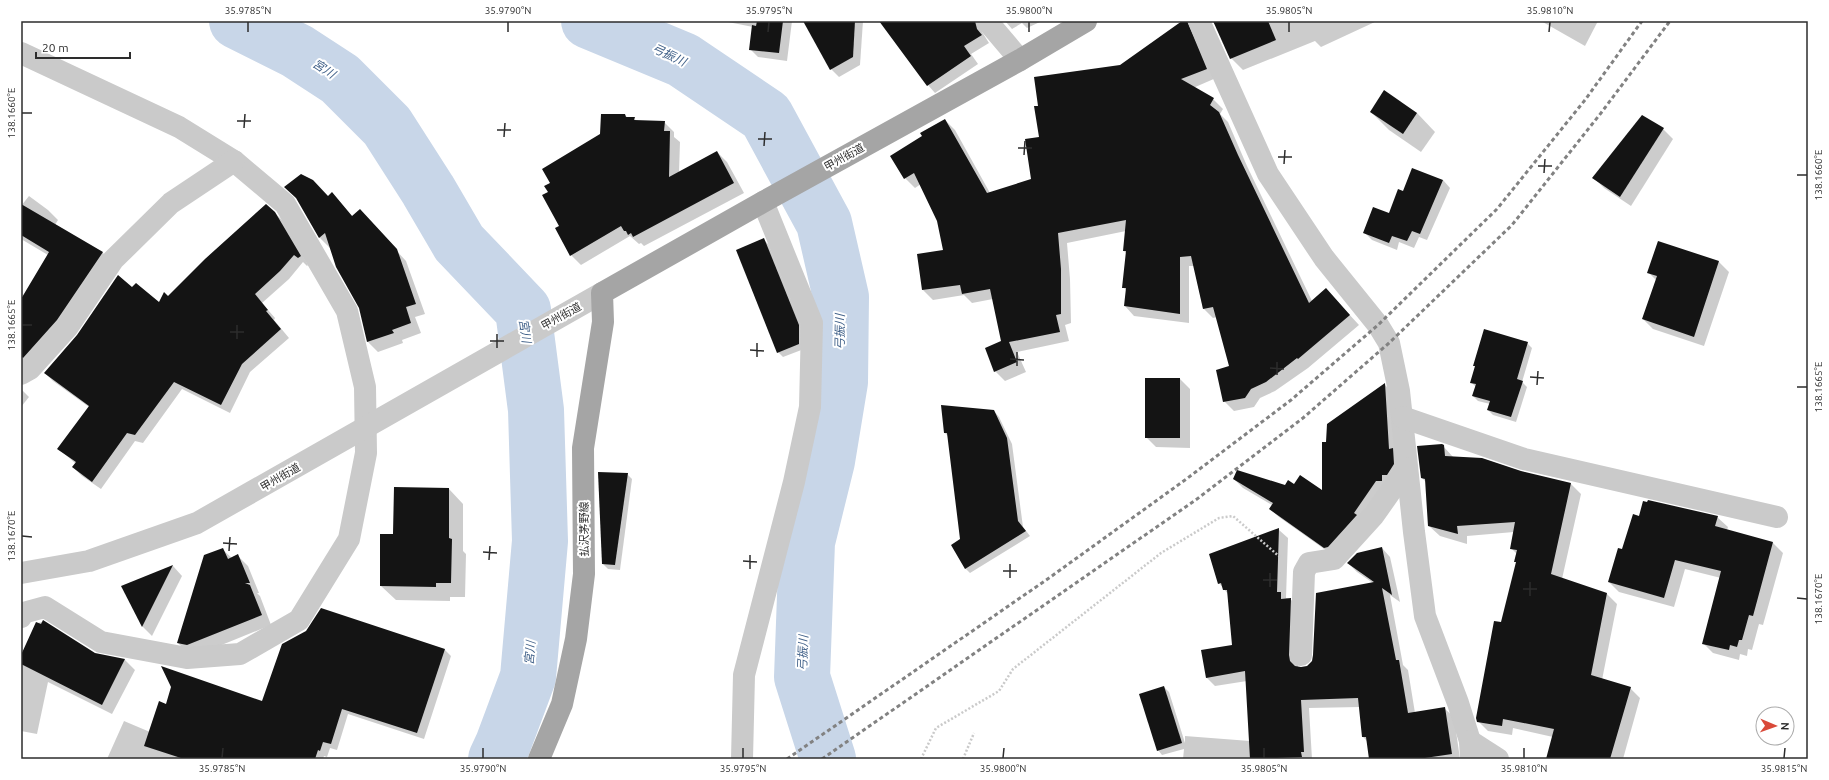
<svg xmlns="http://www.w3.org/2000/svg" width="1829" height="780" font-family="Ubuntu,'Noto Sans JP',sans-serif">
<rect width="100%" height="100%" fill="#fff"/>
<g fill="#0003">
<polygon points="723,21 792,21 787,61 758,57 750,49 753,27"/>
<polygon points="804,21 863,21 860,65 839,77 831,69"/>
<polygon points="897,21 985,21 982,32 989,43 971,54 978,64 935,93 928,85"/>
<polygon points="1005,21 1042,21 1027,28 1022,23 1012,29"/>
<polygon points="1184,21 1189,21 1216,78 1193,88 1213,99 1223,109 1220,114 1228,122 1247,166 1312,301 1335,299 1359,325 1308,368 1275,391 1260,398 1254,407 1234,411 1224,401 1230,367 1217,317 1213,318 1203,308 1194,266 1189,266 1189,323 1134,316 1125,306 1127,291 1123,287 1127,254 1124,251 1126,231 1067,243 1070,279 1071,323 1065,325 1069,341 1017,352 1026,372 1005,381 995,371 1002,341 993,299 972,303 964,295 933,300 923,290 918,255 944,251 938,221 921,184 915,188 905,178 924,136 945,120 955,130 990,193 1032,180 1040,138 1120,66"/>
<polygon points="1214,21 1377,21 1321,47 1315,41 1243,70 1231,58"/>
<polygon points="1541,21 1598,21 1585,46"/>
<polygon points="1384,91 1417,113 1435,132 1421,152 1389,130 1371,112"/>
<polygon points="625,115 628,118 634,118 637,122 664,122 674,132 674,137 680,142 679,173 717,152 727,162 744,193 644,246 641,243 639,244 630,236 581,265 571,255 560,226 549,192 551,183 601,134"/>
<polygon points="1663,129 1673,139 1631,206 1604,188 1594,178"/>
<polygon points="1443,180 1450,188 1427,240 1419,237 1414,248 1399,242 1397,250 1372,240 1364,232 1389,214 1404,193"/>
<polygon points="332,193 353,217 369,221 406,261 425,314 415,317 421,333 402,340 403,343 378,352 368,342 360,308 330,248 320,238 298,199 328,197"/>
<polygon points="29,196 48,210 58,220 55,225 103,253 113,263 21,377 21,301 48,255 21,239 21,206"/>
<polygon points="275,213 284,222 308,265 307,266 303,262 289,279 262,303 275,318 274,320 289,338 250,372 230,413 182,389 143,443 135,441 101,489 82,476 73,467 76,464 59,449 89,407 53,381 45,373 132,289 159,304"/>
<polygon points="764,240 769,245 804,331 804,349 783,357 778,352"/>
<polygon points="1658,242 1719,262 1729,272 1704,346 1653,329 1643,319 1656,280 1648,272"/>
<polygon points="1527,343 1532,348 1522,382 1527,387 1516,422 1493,415 1488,410 1490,404 1478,401 1473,396 1476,387 1472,383 1476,367 1474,365"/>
<polygon points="1180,379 1190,389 1190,448 1156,447 1146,437"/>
<polygon points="1384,384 1393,393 1401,458 1334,556 1279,517 1270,509 1272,505 1243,488 1234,479 1285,486 1294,485 1323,492 1327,443"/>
<polygon points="21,389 29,397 21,407"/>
<polygon points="994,411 999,417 1012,444 1023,527 1030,536 970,573 965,568 949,437 945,433"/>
<polygon points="1443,446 1454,458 1571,484 1581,494 1562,579 1607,594 1617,604 1602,680 1630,688 1640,698 1623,759 1550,759 1553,737 1513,728 1512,735 1488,731 1478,721 1517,563 1515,561 1517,554 1512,549 1514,532 1467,536 1467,544 1440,536 1429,526 1426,482 1422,478"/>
<polygon points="627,474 632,479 620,570 608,569 603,564"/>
<polygon points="449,489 463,504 463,551 466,554 465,597 450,597 450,601 396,600 381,586"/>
<polygon points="1640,517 1717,517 1728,527 1727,530 1773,543 1783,553 1763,625 1759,624 1752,650 1748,649 1747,656 1740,654 1739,660 1713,653 1703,643 1721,578 1685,569 1674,607 1619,592 1609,582 1623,550"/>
<polygon points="1279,530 1288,538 1286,598 1290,599 1299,607 1298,668 1308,667 1373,583 1357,572 1348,563 1382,548 1390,557 1400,602 1390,595 1403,665 1408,670 1415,713 1445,709 1454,717 1460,759 1370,759 1368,742 1363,737 1360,707 1309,708 1312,759 1183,759 1184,749 1162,755 1158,750 1164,687 1169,692 1185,743 1185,736 1250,741 1247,681 1215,686 1206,677 1234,645 1228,594 1219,583 1211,555"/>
<polygon points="223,550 232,558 238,556 248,566 259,593 257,593 260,596 271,625 197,655 188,653 178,643"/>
<polygon points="173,566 182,576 152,636 142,626 123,586"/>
<polygon points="43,622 94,654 125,660 135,670 112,714 48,682 37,734 21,731 21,657 37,623"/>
<polygon points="445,650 451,656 424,739 348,714 337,750 330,748 327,757 324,756 323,759 107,759 124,721 150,732 167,705 263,702"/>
</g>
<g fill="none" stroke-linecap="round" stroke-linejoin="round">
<g stroke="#c8d6e8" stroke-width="56">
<polyline points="237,21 297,51 340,79 387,126 428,190 459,243 523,310 536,410 540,541 528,677 503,744 496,759"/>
<polyline points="589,21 683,60 766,116 824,223 841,297 840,382 827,461 807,542 802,677 828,759"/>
</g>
</g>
<g fill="#141414">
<polygon points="757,21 783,21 779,53 749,50 752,25 756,26"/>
<polygon points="803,21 855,21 853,57 830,70"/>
<polygon points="879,21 975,21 977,29 982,35 964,46 971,56 927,86"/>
<polygon points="1182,21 1187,21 1207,69 1181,79 1214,98 1210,105 1219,112 1238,155 1309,303 1326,288 1350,315 1298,359 1297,358 1266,382 1251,389 1245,398 1223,402 1216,370 1229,366 1213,307 1203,309 1191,256 1180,257 1180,314 1124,306 1126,288 1122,288 1126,251 1123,251 1126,220 1058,233 1061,269 1061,314 1056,315 1060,332 1009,342 1017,362 994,372 985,348 1001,341 990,289 962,294 960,285 922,290 917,254 943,250 937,221 914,173 904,179 890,156 922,136 920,133 945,119 987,193 1031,179 1025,139 1039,137 1034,106 1038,106 1034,77 1120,65"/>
<polygon points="1213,21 1268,21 1276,40 1230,59"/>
<polygon points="1384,90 1417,113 1403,134 1370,112"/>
<polygon points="601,114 625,114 626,117 635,117 634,120 665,121 664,131 670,131 669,177 717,151 734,183 633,237 631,233 628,235 626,231 624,231 621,226 570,256 555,228 559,226 542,195 548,192 544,186 550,183 542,169 600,134"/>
<polygon points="1642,115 1664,128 1620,197 1592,178"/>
<polygon points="1412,168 1443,180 1420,234 1412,231 1407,241 1392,236 1389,243 1363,233 1373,207 1389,213 1398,189 1403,191"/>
<polygon points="301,174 313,180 328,196 332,192 352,216 360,209 397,249 416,304 406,307 411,323 392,330 394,333 367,342 359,308 336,267 325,233 319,238 296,198 284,187"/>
<polygon points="21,204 103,252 57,320 23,358 21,356 21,299 49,252 21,235"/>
<polygon points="266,204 275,212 301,256 298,258 294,255 280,271 255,294 268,310 266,311 281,329 242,364 221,405 174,382 135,435 127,433 92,482 72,467 76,462 57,449 89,406 44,373 77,335 118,275 132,287 136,283 159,302 164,292 168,296 205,259"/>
<polygon points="764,238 799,325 799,344 777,353 736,250"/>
<polygon points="1658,241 1719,261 1694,337 1642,319 1657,276 1647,273"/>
<polygon points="1484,329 1528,342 1517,379 1523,381 1511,417 1487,410 1490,401 1472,396 1476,384 1470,383 1475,366 1473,366"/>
<rect x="1145" y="378" width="35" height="60"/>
<polygon points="1385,383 1389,449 1393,448 1394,464 1387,475 1382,475 1382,481 1376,481 1354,513 1357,515 1356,516 1328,547 1324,548 1269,509 1273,503 1233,479 1237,470 1285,485 1288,480 1294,484 1300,475 1322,490 1322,442 1326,442 1327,424"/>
<polygon points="941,405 994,410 1007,438 1018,521 1026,531 965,569 951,545 960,539 947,433 944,433"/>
<polygon points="1442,444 1444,445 1445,456 1482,458 1521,471 1571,483 1551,574 1607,593 1591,675 1631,687 1610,759 1546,759 1554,729 1503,719 1502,726 1477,722 1476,718 1494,621 1501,622 1516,562 1514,562 1517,550 1510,549 1515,522 1457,526 1458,534 1428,526 1425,479 1421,478 1417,446"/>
<polygon points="598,472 628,473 615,565 602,564"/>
<polygon points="394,487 449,488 449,538 452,539 451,583 436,583 436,587 380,586 380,534 393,534"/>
<polygon points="1648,500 1718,516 1715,526 1773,542 1753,616 1749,615 1742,640 1739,640 1737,647 1730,645 1729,650 1702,644 1721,571 1675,560 1664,598 1608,582 1618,548 1622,549 1633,514 1639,516 1643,501 1647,502"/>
<polygon points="1279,528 1277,592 1281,592 1281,599 1291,598 1289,655 1290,661 1295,666 1301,667 1307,666 1312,661 1313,655 1316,593 1374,582 1347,563 1357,553 1382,547 1392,595 1382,588 1396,660 1399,660 1408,713 1445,707 1452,754 1418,759 1369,759 1366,737 1362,737 1358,698 1301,700 1304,752 1301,752 1302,757 1250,759 1245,671 1206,678 1201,650 1232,645 1227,590 1223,590 1221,583 1218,584 1209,554"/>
<polygon points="223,548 228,559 238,554 250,583 245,583 250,585 262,615 187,645 177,643 204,555"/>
<polygon points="173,565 142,627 121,586"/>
<polygon points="321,608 445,649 417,733 342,709 331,744 323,742 320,751 318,750 315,759 184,759 144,746 159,701 166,704 171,687 161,666 262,701 282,644 306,631"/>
<polygon points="43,620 95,653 125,659 102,705 21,664 21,655 36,622 41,624"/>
<polygon points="1164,686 1182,743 1157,751 1139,694"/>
</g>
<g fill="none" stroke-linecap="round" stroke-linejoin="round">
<g stroke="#cacaca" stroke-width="2.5" stroke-dasharray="2 2" stroke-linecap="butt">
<polyline points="921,759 936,728 999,691 1013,669 1161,553 1219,518 1233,516 1281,558"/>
<polyline points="963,759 974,733"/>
</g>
<g stroke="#cacaca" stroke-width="22">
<polyline points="987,21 1020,60"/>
<polyline points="1199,21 1268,174 1324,258 1378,325 1389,343 1399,391 1414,532 1425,616 1458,703 1470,741 1471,759"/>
<polyline points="21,53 179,127 234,161 285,204 347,311 365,387 366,453 349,539 299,620 240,654 187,658 101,642 45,607 23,613 21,617"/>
<polyline points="21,374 30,369 67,328 113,260 171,203 234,161"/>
<polyline points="1402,417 1524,459 1777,517"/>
<polyline points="21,573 89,561 197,523 602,293"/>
<polyline points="1301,655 1304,572 1309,563 1334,559 1374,515 1407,468"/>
<polyline points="1470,741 1498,759"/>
<polyline points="742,759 744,675 794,482 810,407 812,323 763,202"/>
</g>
<polyline stroke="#a5a5a5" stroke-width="22" points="539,759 562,704 576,639 584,574 583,448 603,322 602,293 763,202 1020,60 1086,21"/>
<g stroke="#828282" stroke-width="3" stroke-dasharray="4 3" stroke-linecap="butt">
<polyline points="787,759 1049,578 1185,480 1291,400 1378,325 1497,209 1585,100 1642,21"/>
<polyline points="822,759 1197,499 1303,418 1389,343 1512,225 1601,113 1670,21"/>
</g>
</g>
<path fill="none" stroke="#2d2d2d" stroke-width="1.5" d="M248,32V22M508,32V22M768,32L769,22M1029,32V22M1289,32V22M1549,32L1550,22M22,113H32M237,121H251M244,128L245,114M497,130H511M504,137L505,123M758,139H772M764,146L765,132M1018,148H1032M1024,155L1025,141M1278,157H1292M1284,164L1285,150M1538,166H1552M1544,173L1545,159M1797,175H1807M22,325H32M230,332H244M237,339V325M490,341H504M497,348V334M750,350L764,351M757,357V343M1010,359L1024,360M1017,366V352M1270,368L1284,369M1277,375V362M1530,377L1544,378M1537,385L1538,371M1797,387H1807M22,536L32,537M223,543L237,544M229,551L230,537M483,552L497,553M489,560L490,546M743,561L757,562M750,569V555M1003,571H1017M1010,578V564M1263,580H1277M1270,587V573M1523,589H1537M1530,596V582M1797,598L1807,599M222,758L223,748M483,758V748M743,758V748M1003,758L1004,748M1264,758V748M1524,758V748M1784,758L1785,748"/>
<g text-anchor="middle" stroke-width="4" stroke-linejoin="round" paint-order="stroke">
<g font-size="11" fill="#2d2d2d" stroke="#fff">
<text transform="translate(844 157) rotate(-29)" y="4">甲州街道</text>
<text transform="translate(561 316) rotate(-29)" y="4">甲州街道</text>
<text transform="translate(280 477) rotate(-30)" y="4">甲州街道</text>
<text transform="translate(584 529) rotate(-90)" y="4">払沢茅野線</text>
</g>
<g font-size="12" font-style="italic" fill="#416189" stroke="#fff">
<text transform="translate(669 55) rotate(25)" y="4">弓振川</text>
<text transform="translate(324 69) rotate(33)" y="4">宮川</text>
<text transform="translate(525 331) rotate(82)" y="4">宮川</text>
<text transform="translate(840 332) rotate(-89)" y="4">弓振川</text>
<text transform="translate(530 653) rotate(-85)" y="4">宮川</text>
<text transform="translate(803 653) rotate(-88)" y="4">弓振川</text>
</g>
</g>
<rect width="1829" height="780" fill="none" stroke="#ffffff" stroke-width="44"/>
<g transform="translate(1775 726) rotate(92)"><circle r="19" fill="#ffffff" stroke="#ababab"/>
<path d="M0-3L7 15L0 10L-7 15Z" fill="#d94939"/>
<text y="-6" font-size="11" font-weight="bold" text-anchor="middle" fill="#2d2d2d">N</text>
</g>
<path d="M36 52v6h94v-6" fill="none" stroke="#2d2d2d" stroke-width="2"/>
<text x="42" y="52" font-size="12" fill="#2d2d2d" stroke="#ffffff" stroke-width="3" paint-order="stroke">20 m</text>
<rect x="22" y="22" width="1785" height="736" fill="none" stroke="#2d2d2d" stroke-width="1.5"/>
<g font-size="10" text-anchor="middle" fill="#2d2d2d">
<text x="248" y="14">35.9785°N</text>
<text x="508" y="14">35.9790°N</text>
<text x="769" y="14">35.9795°N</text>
<text x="1029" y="14">35.9800°N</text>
<text x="1289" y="14">35.9805°N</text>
<text x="1550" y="14">35.9810°N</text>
<text transform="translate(11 113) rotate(-90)" y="4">138.1660°E</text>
<text transform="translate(1818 175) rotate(-90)" y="4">138.1660°E</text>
<text transform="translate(11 325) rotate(-90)" y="4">138.1665°E</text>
<text transform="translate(1818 387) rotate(-90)" y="4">138.1665°E</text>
<text transform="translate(11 536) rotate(-90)" y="4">138.1670°E</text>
<text transform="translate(1818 599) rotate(-90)" y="4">138.1670°E</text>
<text x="222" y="772">35.9785°N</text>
<text x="483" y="772">35.9790°N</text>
<text x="743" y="772">35.9795°N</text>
<text x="1003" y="772">35.9800°N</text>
<text x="1264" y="772">35.9805°N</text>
<text x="1524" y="772">35.9810°N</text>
<text x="1784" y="772">35.9815°N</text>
</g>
</svg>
